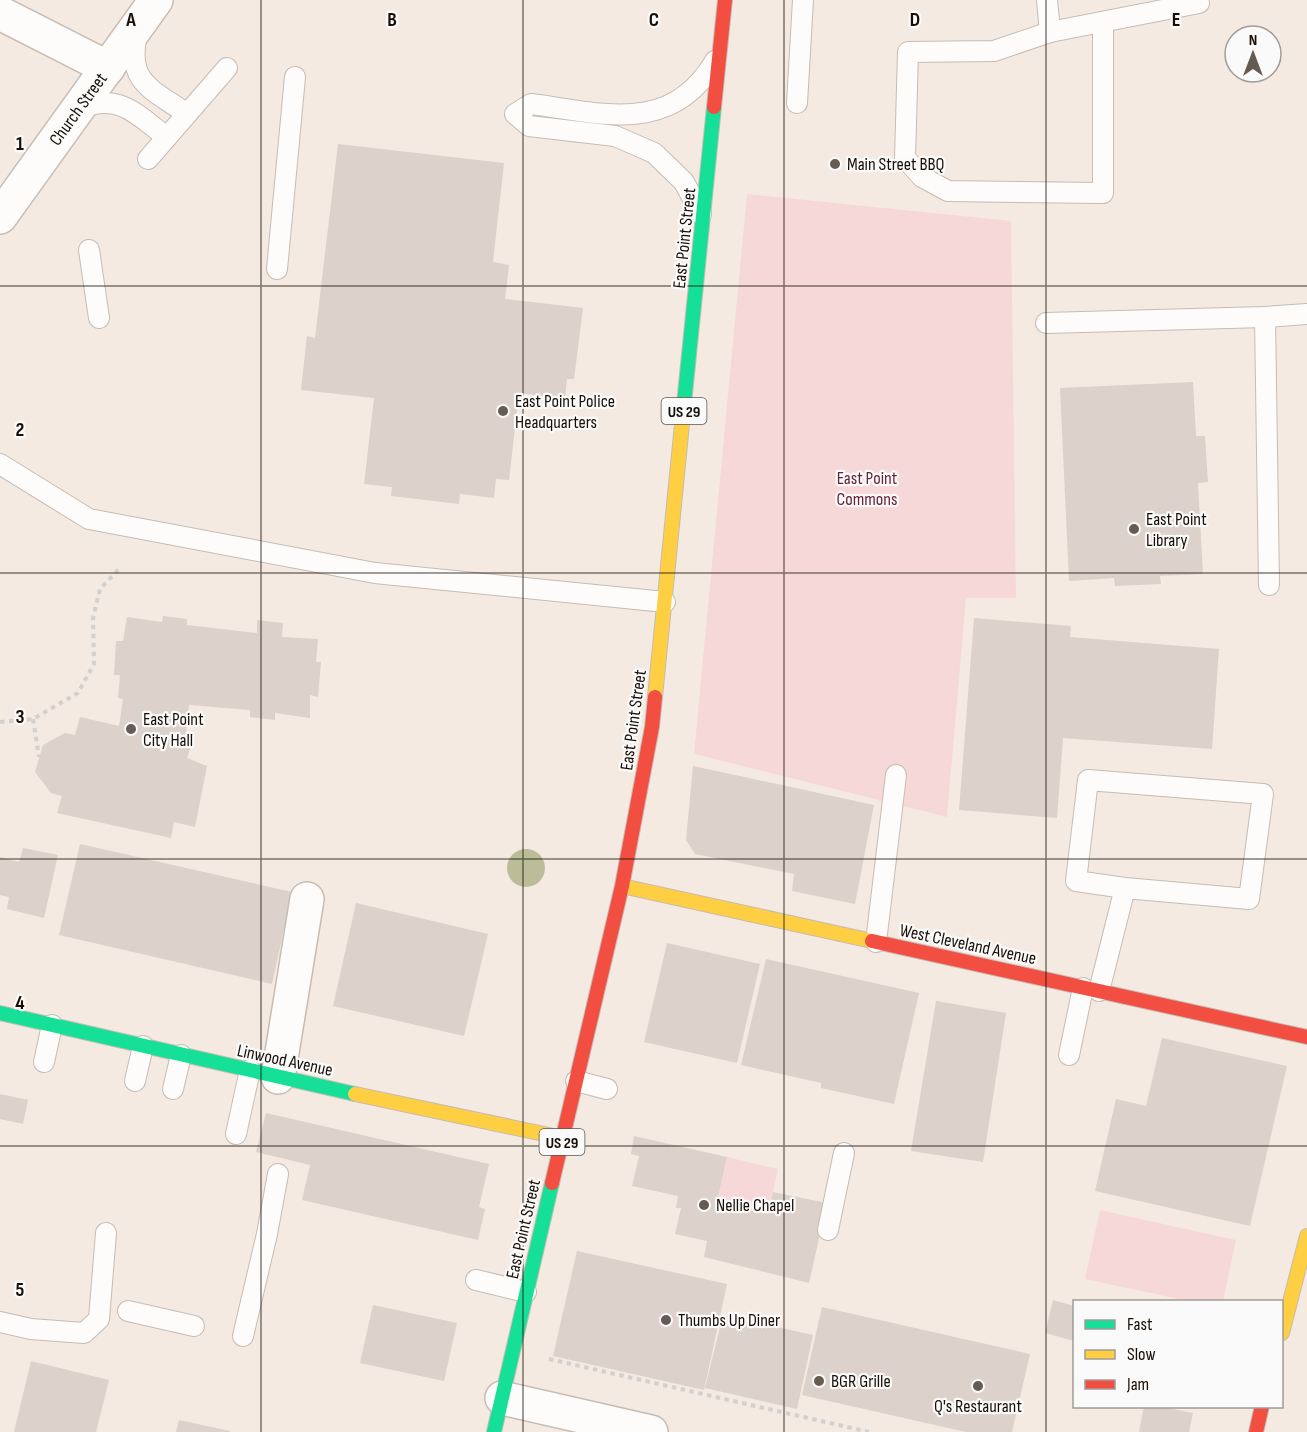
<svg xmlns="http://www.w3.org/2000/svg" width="1307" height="1432" font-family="'Sofia Sans Condensed',sans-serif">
<rect width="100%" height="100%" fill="#f4eae2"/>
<g fill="#f7d8d9">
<polygon points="747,194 1011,221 1016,598 966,598 947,817 694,754"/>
<polygon points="727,1157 778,1169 768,1214 717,1202"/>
<polygon points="1100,1210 1236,1240 1223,1301 1188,1301 1085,1279"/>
</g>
<circle fill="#babd97" cx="526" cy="868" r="19"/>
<g fill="#dcd1cb">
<polygon points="338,144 504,163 493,262 509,265 505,299 583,308 574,379 567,379 565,399 519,393 509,480 496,479 494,498 460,494 459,504 391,496 392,487 364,484 374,398 301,390 307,336 315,338"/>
<polygon points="1193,382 1196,436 1205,436 1208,482 1198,483 1203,574 1160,576 1161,584 1115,586 1114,578 1069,581 1060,388"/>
<polygon points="163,616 187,619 187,625 257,633 257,620 283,623 282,637 318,639 316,662 321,662 318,697 310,695 310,718 275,713 275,720 250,717 250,710 189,705 185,742 192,743 187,758 207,766 195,827 174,822 171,838 57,813 62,796 51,793 35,772 43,745 65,733 75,735 80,717 119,726 123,699 118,698 120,675 114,675 116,641 123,641 127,617 162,622"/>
<polygon points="974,618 1071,626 1070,637 1219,649 1212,749 1063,738 1057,818 959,810"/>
<polygon points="693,766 874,805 855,904 792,891 794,874 695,854 686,840"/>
<polygon points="80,844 292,892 272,984 59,935"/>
<polygon points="23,848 58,855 44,918 7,909 9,897 0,895 0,857 19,862"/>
<polygon points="356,903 488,934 464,1036 333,1006"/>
<polygon points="667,943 760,964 737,1063 644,1042"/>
<polygon points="766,959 919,993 894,1104 821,1088 821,1083 741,1065"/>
<polygon points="936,1001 1006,1013 983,1162 911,1151"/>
<polygon points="1162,1038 1287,1066 1250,1226 1095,1191 1116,1099 1146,1106"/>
<polygon points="0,1094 28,1100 23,1124 0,1119"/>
<polygon points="266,1113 489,1164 479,1207 485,1209 478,1240 302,1200 310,1165 256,1152"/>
<polygon points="634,1136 727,1157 717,1202 768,1214 773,1192 827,1203 809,1283 704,1257 707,1241 675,1234 681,1208 676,1208 678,1196 632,1186 639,1156 631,1154"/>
<polygon points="577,1251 727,1284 704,1390 553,1356"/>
<polygon points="1053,1300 1074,1306 1074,1341 1045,1333"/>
<polygon points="373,1305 457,1323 444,1381 360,1363"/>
<polygon points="822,1307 1030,1354 1012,1432 966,1432 802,1395"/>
<polygon points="723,1315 813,1335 797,1409 705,1388"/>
<polygon points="31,1361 109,1380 96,1432 14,1432"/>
<polygon points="1144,1406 1157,1406 1193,1413 1189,1432 1139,1432"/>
<polygon points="179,1420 230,1431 230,1432 176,1432"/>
</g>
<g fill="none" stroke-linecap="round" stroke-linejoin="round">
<defs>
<g id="lane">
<polyline points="1047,0 1050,32 1199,3 1198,0"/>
<polyline points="1050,32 994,51 908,52 905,158 922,177 948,191 1103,193 1103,22"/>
<path d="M137,34C126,83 152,89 187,114"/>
<polyline points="797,103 803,0"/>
<path d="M78,109C120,92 135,114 167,137"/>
<polyline points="148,159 227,68"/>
<path d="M701,214L684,182L654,153L615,136L529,126L515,114L531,104C602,113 671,136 715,61"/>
<polyline points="89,250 99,318"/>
<polyline points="277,269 295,77"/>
<polyline points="1265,317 1269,585"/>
<polyline points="1046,323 1265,317 1307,314"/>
<polyline points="0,464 89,519 375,573 665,602"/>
<polyline points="876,942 896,775"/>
<polyline points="1099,991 1125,888 1249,899 1263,794 1088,780 1076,881 1125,888"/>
<polyline points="1069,1055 1083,988"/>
<polyline points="44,1062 52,1025"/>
<polyline points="135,1081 143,1046"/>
<polyline points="576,1081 607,1089"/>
<polyline points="173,1089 181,1055"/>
<polyline points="236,1134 250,1070"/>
<polyline points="828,1230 844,1153"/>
<polyline points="476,1280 526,1292"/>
<polyline points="128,1311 194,1326"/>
<polyline points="0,1322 31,1329 84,1333 99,1319 106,1233"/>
<polyline points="243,1336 267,1234 278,1174"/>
</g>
<g id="street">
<polyline points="0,13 108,68"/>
<polyline points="0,217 156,0"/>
<polyline points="278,1077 307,899"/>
<polyline points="502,1398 651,1432"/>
</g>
<g id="fast">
<polyline points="684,404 714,107"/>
<polyline points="0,1013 355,1094"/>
<polyline points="494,1432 552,1183"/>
</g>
<g id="slow">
<polyline points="655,697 684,404"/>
<polyline points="622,886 872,941"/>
<polyline points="355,1094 563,1138"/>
<polyline points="1282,1333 1307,1236"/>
</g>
<g id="jam">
<polyline points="714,107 725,0"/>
<polyline points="872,941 1307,1037"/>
<polyline points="552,1183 622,886 652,727 655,697"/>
<polyline points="1256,1432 1262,1406"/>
</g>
</defs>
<use href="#lane" stroke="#c6bcb4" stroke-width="22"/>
<use href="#street" stroke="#c6bcb4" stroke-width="36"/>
<use href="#fast" stroke="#c6bcb4" stroke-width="16"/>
<use href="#slow" stroke="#c6bcb4" stroke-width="16"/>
<use href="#jam" stroke="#c6bcb4" stroke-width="16"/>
<g stroke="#d4d0ce" stroke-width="4" stroke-dasharray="4.5 4.5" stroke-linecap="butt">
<polyline points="33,719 39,757"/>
<polyline points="0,722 33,719 78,693 94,664 93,618 100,589 120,568"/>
<polyline points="549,1359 869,1432"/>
</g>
<use href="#lane" stroke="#fdfcfb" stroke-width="20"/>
<use href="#street" stroke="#fdfcfb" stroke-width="33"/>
<use href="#fast" stroke="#16e098" stroke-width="14"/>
<use href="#slow" stroke="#ffcf43" stroke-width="14"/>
<use href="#jam" stroke="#f24e42" stroke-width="14"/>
</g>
<path fill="none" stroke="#180e06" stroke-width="1.5" stroke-opacity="0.55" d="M261,0V1432M523,0V1432M784,0V1432M1046,0V1432M0,286H1307M0,573H1307M0,859H1307M0,1146H1307"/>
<g fill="#655b53" stroke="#fafafa" stroke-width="2">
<circle cx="835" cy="164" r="6"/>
<circle cx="503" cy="411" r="6"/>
<circle cx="1134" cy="529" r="6"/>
<circle cx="131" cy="729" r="6"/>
<circle cx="704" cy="1205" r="6"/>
<circle cx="666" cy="1320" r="6"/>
<circle cx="819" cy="1381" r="6"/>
<circle cx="978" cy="1386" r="6"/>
</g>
<g text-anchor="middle" stroke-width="4.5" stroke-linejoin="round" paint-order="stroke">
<g fill="#fafafa" stroke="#5c554f" stroke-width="1.5">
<rect x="661.5" y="398" width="45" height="26" rx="4.5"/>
<rect x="539.5" y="1129" width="45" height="26" rx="4.5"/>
</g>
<g font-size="16" font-weight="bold" fill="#180e06">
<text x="684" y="417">US 29</text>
<text x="562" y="1148">US 29</text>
</g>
<g font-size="18" fill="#180e06" stroke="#fafafa">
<text transform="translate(78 109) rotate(-54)" y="6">Church Street</text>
<text transform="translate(684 238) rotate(-84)" y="6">East Point Street</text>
<text transform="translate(633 720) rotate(-82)" y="6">East Point Street</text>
<text transform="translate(968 944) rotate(12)" y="6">West Cleveland Avenue</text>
<text transform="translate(285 1060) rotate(12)" y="6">Linwood Avenue</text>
<text transform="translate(523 1229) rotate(-77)" y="6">East Point Street</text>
</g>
<g font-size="18" fill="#180e06" stroke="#fafafa" text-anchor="start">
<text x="847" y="170">Main Street BBQ</text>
<text x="515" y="407">East Point Police<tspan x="515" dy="21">Headquarters</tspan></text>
<text x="1146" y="525">East Point<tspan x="1146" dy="21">Library</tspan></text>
<text x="143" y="725">East Point<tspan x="143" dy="21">City Hall</tspan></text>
<text x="716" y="1211">Nellie Chapel</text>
<text x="678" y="1326">Thumbs Up Diner</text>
<text x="831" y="1387">BGR Grille</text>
<text x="978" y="1412" text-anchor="middle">Q's Restaurant</text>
</g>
<g font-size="18" fill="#672236" stroke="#fafafa">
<text x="867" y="484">East Point<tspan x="867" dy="21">Commons</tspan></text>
</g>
</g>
<g font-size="20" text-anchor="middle" font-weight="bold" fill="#180e06" stroke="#fafafa" stroke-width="4.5" stroke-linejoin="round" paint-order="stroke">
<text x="131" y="26">A</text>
<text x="392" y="26">B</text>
<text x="654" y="26">C</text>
<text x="915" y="26">D</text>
<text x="1176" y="26">E</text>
<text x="20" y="150">1</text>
<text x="20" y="436">2</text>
<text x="20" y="723">3</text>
<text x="20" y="1009">4</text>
<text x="20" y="1296">5</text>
</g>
<rect x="1073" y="1300" width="210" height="108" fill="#fafafa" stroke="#a09c98" stroke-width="1.5"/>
<rect x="1085" y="1320" width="30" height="9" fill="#16e098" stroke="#a09c98" stroke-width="1.5"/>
<text x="1127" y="1330" font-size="18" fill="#180e06">Fast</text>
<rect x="1085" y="1350" width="30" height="9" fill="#ffcf43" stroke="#a09c98" stroke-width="1.5"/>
<text x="1127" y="1360" font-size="18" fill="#180e06">Slow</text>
<rect x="1085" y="1380" width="30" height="9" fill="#f24e42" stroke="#a09c98" stroke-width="1.5"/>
<text x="1127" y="1390" font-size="18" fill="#180e06">Jam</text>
<g transform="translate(1253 54)"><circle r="28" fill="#fafafa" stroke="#a09c98" stroke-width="1.5"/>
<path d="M0-4.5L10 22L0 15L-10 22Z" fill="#655b53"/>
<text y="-9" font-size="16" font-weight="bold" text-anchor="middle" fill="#180e06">N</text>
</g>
</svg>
